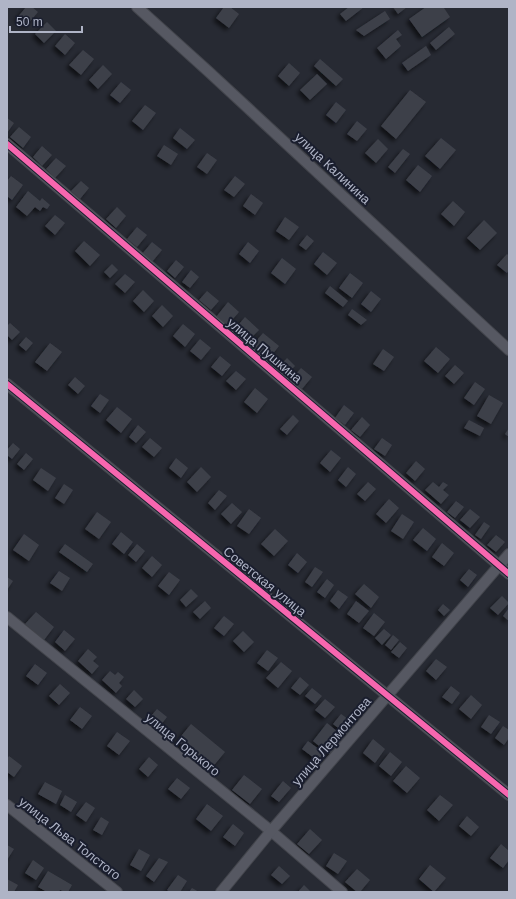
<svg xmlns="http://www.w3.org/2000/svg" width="516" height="899" font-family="Arial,sans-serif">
<defs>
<filter id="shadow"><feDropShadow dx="-3" dy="3" stdDeviation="2" flood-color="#0009"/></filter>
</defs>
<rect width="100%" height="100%" fill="#272a33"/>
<g fill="#3e414a" filter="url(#shadow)">
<polygon points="26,7 32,7 38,12 27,25 17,18"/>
<polygon points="224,7 230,7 239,14 229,28 216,18"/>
<polygon points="349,7 364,7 346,21 340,14"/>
<polygon points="393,7 407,7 398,14"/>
<polygon points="426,7 446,7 444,8 450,17 422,37 409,19"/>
<polygon points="385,11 390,19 364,36 356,30"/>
<polygon points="47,22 56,31 44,43 35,34"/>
<polygon points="449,27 455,34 436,50 430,43"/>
<polygon points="398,30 402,35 396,39 401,46 386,59 377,48"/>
<polygon points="65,34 75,43 65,55 55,46"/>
<polygon points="426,46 431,55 408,71 402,63"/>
<polygon points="83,50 94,59 81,75 69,65"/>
<polygon points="320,59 343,79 336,86 314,66"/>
<polygon points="289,63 300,73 289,86 278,76"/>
<polygon points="103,65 112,74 98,89 89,80"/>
<polygon points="317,74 327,84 310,100 300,90"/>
<polygon points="121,82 131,90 120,103 110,95"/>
<polygon points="410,90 426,102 396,139 381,126"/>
<polygon points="336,102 346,110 336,123 326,115"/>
<polygon points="145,105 156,113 143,130 132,121"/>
<polygon points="7,118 14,123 7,133"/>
<polygon points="357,121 367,129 357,141 347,134"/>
<polygon points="19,127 31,137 23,148 10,137"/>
<polygon points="180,128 195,140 187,149 173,138"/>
<polygon points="441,138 456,150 440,169 425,156"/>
<polygon points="378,139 388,149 376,163 365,153"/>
<polygon points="164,145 178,154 171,165 157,156"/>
<polygon points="42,146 52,155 42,166 33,157"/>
<polygon points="403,149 410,154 395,173 388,167"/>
<polygon points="207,153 217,160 207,174 197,167"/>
<polygon points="56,158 66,166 55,178 46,169"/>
<polygon points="418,165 432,176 420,192 406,180"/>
<polygon points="11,176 23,185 12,200 7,196 7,181"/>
<polygon points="235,176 245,184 234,197 224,190"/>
<polygon points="81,181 89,188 80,199 71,191"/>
<polygon points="28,191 40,201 42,198 50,205 47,209 43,207 40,211 35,207 27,216 16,207"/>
<polygon points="251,194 263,203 255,215 243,206"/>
<polygon points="453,201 465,212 454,226 441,214"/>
<polygon points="117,207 126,216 116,228 106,219"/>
<polygon points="55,215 65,223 55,235 45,226"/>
<polygon points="285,217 299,227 289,240 276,231"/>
<polygon points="484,220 497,233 480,250 467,238"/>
<polygon points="137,227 147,235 137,247 127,239"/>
<polygon points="307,235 314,241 306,250 299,245"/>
<polygon points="84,241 100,255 90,266 75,251"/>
<polygon points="152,242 162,250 152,262 142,254"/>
<polygon points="248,242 259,251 250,263 239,254"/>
<polygon points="323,252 337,263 327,275 314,264"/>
<polygon points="507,254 509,256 509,270 507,273 497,265"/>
<polygon points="282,258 296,269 285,284 271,273"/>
<polygon points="176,260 184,267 175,278 167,271"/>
<polygon points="112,264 118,270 110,278 104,272"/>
<polygon points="191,270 199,277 190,288 182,282"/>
<polygon points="350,273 363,283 352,298 339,288"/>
<polygon points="125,274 135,282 125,293 115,284"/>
<polygon points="330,286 348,301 343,307 325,293"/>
<polygon points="143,290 154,301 144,312 133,301"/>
<polygon points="207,291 219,301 211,310 199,300"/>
<polygon points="371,291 381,299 371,312 361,304"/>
<polygon points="228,302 239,312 227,326 216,317"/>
<polygon points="162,305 173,316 163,327 152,316"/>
<polygon points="352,309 367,320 361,325 348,315"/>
<polygon points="245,317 259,330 247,342 234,330"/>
<polygon points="10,323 20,332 12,340 7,335 7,326"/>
<polygon points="183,324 195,334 185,347 173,336"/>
<polygon points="263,333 279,346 268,360 251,347"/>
<polygon points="26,337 33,343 26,351 19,345"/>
<polygon points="200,339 211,348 201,360 190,351"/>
<polygon points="50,343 62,352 47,371 35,362"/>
<polygon points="436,347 450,359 438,373 424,361"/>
<polygon points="383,349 394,357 384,371 373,364"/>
<polygon points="220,356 231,365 222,376 211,367"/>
<polygon points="287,358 295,366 287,374 279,367"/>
<polygon points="455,365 464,373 454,384 445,376"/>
<polygon points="301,368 312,377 302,389 291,380"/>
<polygon points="236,371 246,379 236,390 226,381"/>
<polygon points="75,377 85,386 78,394 68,385"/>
<polygon points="475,382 485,389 474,405 464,398"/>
<polygon points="255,388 268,399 257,413 244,402"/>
<polygon points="100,394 109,400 100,413 91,406"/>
<polygon points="489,395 503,403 491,424 477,416"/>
<polygon points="344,405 354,413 345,425 335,418"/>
<polygon points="117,407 132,419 121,433 106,420"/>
<polygon points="293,415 299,421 287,435 280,429"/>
<polygon points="362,417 370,425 360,437 351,430"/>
<polygon points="469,420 484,428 480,436 464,428"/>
<polygon points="138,425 146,432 136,443 129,437"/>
<polygon points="509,428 509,437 505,434"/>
<polygon points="150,438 162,448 154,457 142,447"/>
<polygon points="382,438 392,445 385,456 374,449"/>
<polygon points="13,443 20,449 12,459 7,455 7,450"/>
<polygon points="331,450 341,458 330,472 320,463"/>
<polygon points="26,453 33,459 24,470 17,464"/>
<polygon points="176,458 188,468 181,478 169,468"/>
<polygon points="416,461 425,469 415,481 406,473"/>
<polygon points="201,467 211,477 197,492 187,482"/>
<polygon points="348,467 356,474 346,487 338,480"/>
<polygon points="41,468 56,478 48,491 33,480"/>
<polygon points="368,482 376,489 365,501 357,494"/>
<polygon points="433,482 439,487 443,482 448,485 443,490 449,495 441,504 425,490"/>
<polygon points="64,484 73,490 64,504 55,498"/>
<polygon points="219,490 227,496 215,510 208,503"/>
<polygon points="389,499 399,508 386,523 376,514"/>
<polygon points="456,501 464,507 455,518 447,512"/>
<polygon points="232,503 242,512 231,524 221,514"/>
<polygon points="249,509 261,518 249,534 237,526"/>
<polygon points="470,509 480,517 470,528 460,520"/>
<polygon points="97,512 111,522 99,539 85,529"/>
<polygon points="402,514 414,522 403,539 391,531"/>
<polygon points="484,522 490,526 481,539 475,535"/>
<polygon points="423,528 436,539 427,551 413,540"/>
<polygon points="275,529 288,541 274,556 261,544"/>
<polygon points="121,532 133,542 124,554 112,544"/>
<polygon points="24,534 39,545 29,561 13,550"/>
<polygon points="496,535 505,542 496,552 487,545"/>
<polygon points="442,543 454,553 444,566 432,557"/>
<polygon points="65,544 93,564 87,572 59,552"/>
<polygon points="137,544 145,551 136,562 128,555"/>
<polygon points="297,553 307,562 298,573 288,565"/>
<polygon points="152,556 162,565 152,577 142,568"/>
<polygon points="315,567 323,572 312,587 305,582"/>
<polygon points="469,569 477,575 468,587 460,580"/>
<polygon points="59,571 70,578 62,591 50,583"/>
<polygon points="169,572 180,580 169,595 158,586"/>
<polygon points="7,577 13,581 7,590"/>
<polygon points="327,579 334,585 325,598 317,592"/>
<polygon points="364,584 379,597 371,608 355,594"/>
<polygon points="191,589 198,596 186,607 180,600"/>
<polygon points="338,590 348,597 339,609 330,601"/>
<polygon points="502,596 509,603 498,615 490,608"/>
<polygon points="205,601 211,608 200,619 193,612"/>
<polygon points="356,601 369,611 359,623 347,614"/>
<polygon points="443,604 450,610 444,616 438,610"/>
<polygon points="509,608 509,621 503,616"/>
<polygon points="36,612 54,627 44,640 25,624"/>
<polygon points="374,613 385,622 374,636 363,628"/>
<polygon points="224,616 234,624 224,636 214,628"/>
<polygon points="384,629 391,635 382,645 375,638"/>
<polygon points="64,630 75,639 65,651 55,642"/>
<polygon points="243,631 254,642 244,652 233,641"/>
<polygon points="393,635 399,640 391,650 385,645"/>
<polygon points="400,642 407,648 399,658 391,652"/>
<polygon points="88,649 97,657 93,661 99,666 92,674 78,661"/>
<polygon points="267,650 278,658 268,671 257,663"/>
<polygon points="436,659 447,667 436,680 426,671"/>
<polygon points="281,662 292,671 278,688 266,678"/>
<polygon points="35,664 47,673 38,685 26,676"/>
<polygon points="110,671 115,675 118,672 124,677 119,683 122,686 116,693 102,680"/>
<polygon points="300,677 309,685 300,695 291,688"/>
<polygon points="60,684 70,693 59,705 49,696"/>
<polygon points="451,686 460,693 452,704 442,697"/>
<polygon points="312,688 322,696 315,704 305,696"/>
<polygon points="134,690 143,699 135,707 126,699"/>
<polygon points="471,695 482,705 471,719 459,709"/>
<polygon points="325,699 335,707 325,718 315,710"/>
<polygon points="80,707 92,716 82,729 70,720"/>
<polygon points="157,709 167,717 157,730 146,722"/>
<polygon points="341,714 355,724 347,735 333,724"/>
<polygon points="489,715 500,722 491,734 481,727"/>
<polygon points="327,723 344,737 330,755 313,741"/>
<polygon points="191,724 225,752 211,769 177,741"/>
<polygon points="503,726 509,730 509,738 504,745 495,738"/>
<polygon points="117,732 130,741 119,755 107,746"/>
<polygon points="373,739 385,749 375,763 363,753"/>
<polygon points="308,741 324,753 318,761 302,749"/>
<polygon points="390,752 402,762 391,776 379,766"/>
<polygon points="9,756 22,766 14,777 7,772 7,759"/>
<polygon points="149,757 158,765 148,777 139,769"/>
<polygon points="406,766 420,778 407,793 393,781"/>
<polygon points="244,775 262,789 250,804 232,790"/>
<polygon points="177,778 190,788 181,799 168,789"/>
<polygon points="283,781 291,788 279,802 271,796"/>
<polygon points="45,782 62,791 56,804 38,794"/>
<polygon points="65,795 77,802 71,812 60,805"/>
<polygon points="440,795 453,805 439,821 427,810"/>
<polygon points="86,802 95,808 86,822 76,815"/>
<polygon points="207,804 223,816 211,831 196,819"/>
<polygon points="467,816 479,827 471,836 459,826"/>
<polygon points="101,817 109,822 102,835 93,830"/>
<polygon points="233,824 244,833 235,846 223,837"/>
<polygon points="310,829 322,840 309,854 297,844"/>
<polygon points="501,844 509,851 509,860 503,868 490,858"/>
<polygon points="7,845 14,849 7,860"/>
<polygon points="139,849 150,855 141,871 130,865"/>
<polygon points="334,853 347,861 338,874 326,866"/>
<polygon points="159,858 168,862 154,882 146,876"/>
<polygon points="33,860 44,868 36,880 25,873"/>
<polygon points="430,865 446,878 434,892 419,879"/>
<polygon points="279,866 290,876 282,884 271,875"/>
<polygon points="357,869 370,880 360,892 357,892 345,882"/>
<polygon points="48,871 72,885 68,892 65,892 60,890 59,892 47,892 38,887"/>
<polygon points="178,875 187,881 180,892 170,892 167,890"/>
<polygon points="7,879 18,885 14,892 7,892"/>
<polygon points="304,885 311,892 298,892"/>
<polygon points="192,888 199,892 189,892"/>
</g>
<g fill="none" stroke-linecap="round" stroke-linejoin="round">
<defs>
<g id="minor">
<polyline points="137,7 209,72 509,350"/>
<polyline points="7,144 509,574"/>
<polyline points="7,384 509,795"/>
<polyline points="7,617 271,831 342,892"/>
<polyline points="7,805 117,892"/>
<polyline points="221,892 271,831 509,554"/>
</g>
</defs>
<use href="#minor" stroke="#43454c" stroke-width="12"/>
<use href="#minor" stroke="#565862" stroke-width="10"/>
<defs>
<g id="cycleway">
<polyline points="7,144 509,574"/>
<polyline points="7,384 509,795"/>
</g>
</defs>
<use href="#cycleway" stroke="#1a1e2e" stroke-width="8"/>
<use href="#cycleway" stroke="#f766af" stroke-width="6"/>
</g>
<g text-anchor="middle" stroke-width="4" stroke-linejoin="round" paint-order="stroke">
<g font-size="13" fill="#afb4c6" stroke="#1a1e2e">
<text transform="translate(333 168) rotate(43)" y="5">улица Калинина</text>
<text transform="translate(265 350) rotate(40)" y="5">улица Пушкина</text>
<text transform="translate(265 581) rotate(39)" y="5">Советская улица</text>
<text transform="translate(331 741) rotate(-49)" y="5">улица Лермонтова</text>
<text transform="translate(183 744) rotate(39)" y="5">улица Горького</text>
<text transform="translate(70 838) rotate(38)" y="5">улица Льва Толстого</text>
</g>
</g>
<rect width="516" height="899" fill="none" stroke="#afb4c6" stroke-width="16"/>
<path d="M10 26v6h72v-6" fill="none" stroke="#afb4c6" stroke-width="2"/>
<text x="16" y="26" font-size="12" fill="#afb4c6" stroke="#1a1e2e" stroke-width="3" paint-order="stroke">50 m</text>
</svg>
